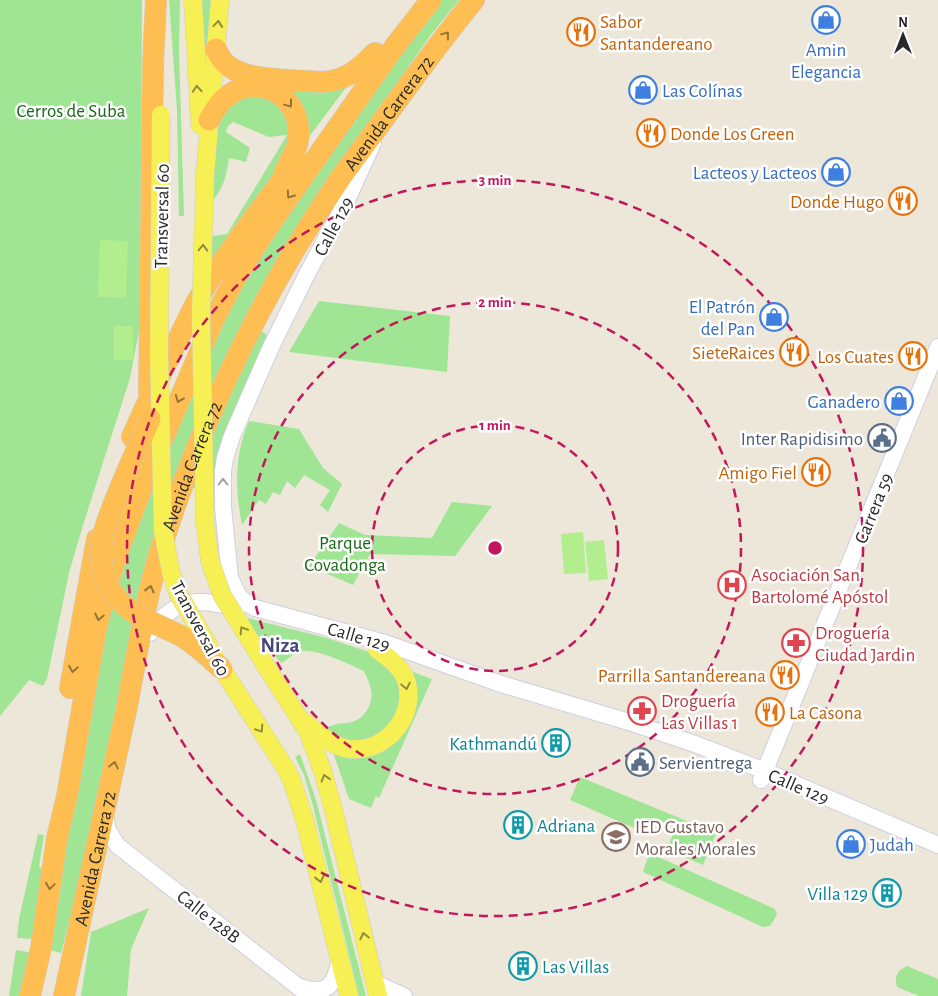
<svg xmlns="http://www.w3.org/2000/svg" width="938" height="996" font-family="'Alegreya Sans',sans-serif">
<rect width="100%" height="100%" fill="#ece7d9"/>
<g fill="#9fe593">
<polygon points="0,0 142,0 140,326 130,378 83,525 69,573 47,679 43,686 29,680 0,716"/>
<polygon points="169,0 180,0 179,50 184,216 179,216 177,110"/>
<polygon points="197,0 212,0 203,91"/>
<polygon points="441,0 459,0 430,36 358,138 236,338 109,756 83,869 61,953 50,950 60,894 76,771 120,566 217,325 248,270"/>
<polygon points="351,81 305,142 278,89"/>
<path d="M257,90L287,105L290,151L212,264V236L227,234L287,135L269,137L233,122L228,126L226,132L250,148L246,162L229,158C226,178 224,186 212,202L216,116Z"/>
<polygon points="319,301 450,316 447,372 289,352"/>
<polygon points="260,330 271,338 217,500 189,485"/>
<path d="M249,421L299,429L323,468L342,484L328,512L320,505L330,490L304,475L295,488L287,481L280,495L273,492L266,504L259,500L242,525C235,488 234,456 249,421Z"/>
<polygon points="452,502 492,506 455,556 370,554 353,585 309,566 339,523 365,535 432,538"/>
<path d="M243,617L327,638L372,653L391,667L403,686L404,703L386,733L365,742L349,743L322,731C332,723 341,724 352,722C367,718 375,700 370,686C369,681 366,676 364,671C351,665 316,648 302,651C295,652 287,660 281,663Z"/>
<polygon points="410,671 432,679 379,798 376,796 371,808 349,799 333,752 394,739"/>
<polygon points="300,754 316,800 366,996 359,996 312,802 304,775 295,757"/>
<polygon points="580,777 716,833 703,865 667,849 676,827 653,818 646,833 570,800"/>
<polygon points="38,834 44,835 39,867 47,869 35,939 17,938 19,919"/>
<polygon points="656,856 775,909 777,915 770,926 763,927 643,872 648,857"/>
<polygon points="149,908 131,949 127,996 81,996 91,932"/>
<polygon points="16,950 34,953 26,996 9,996"/>
<path d="M907,966L938,979V996H919L897,987C894,976 897,971 907,966Z"/>
</g>
<g fill="#b2ed8e">
<polygon points="100,240 128,241 126,298 98,297"/>
<rect x="114" y="326" width="19" height="34"/>
<polygon points="583,532 586,573 564,574 561,534"/>
<polygon points="604,540 608,579 589,581 585,542"/>
</g>
<g fill="none" stroke-linecap="round" stroke-linejoin="round">
<defs>
<g id="secondary">
<polyline points="373,143 346,202 307,274 271,347 232,436 225,458 223,471 223,507 230,578 238,595 243,600 255,608 385,643 498,683 629,722 695,744 765,771 938,845"/>
<path d="M150,633C175,597 198,598 238,608"/>
<polyline points="761,780 938,347"/>
<polyline points="105,816 108,831 118,846 310,996"/>
<polyline points="375,983 404,996"/>
<path d="M300,987C328,996 335,985 340,959"/>
</g>
<g id="primary">
<polyline points="193,0 200,125"/>
<polyline points="205,175 220,0"/>
<polyline points="222,669 286,769 292,781 305,821 349,996"/>
<polyline points="269,671 308,732 323,772 334,812 378,996"/>
<path d="M306,723C318,734 329,743 344,748C382,757 416,719 407,683C403,668 389,658 377,649"/>
</g>
<g id="highway">
<path d="M216,49C219,56 223,63 230,67C248,81 298,80 322,82C346,81 359,69 375,53"/>
<path d="M209,120C213,113 218,104 225,98C258,69 305,98 298,141C296,152 289,163 284,173"/>
<polyline points="149,392 153,64 156,0"/>
<polyline points="132,437 153,390 195,305 210,279 253,219 296,162"/>
<polyline points="70,688 97,539"/>
<polyline points="30,996 41,948 57,838 67,796 96,629 104,597 118,551 141,490 213,321 235,279 262,236 293,191 395,46 431,0"/>
<path id="s1" d="M64,996C85,901 106,806 126,711C137,656 145,599 162,545C203,416 263,292 339,180C356,156 374,133 391,109C418,72 445,35 474,0"/>
</g>
</defs>
<use href="#secondary" stroke="#cfcfe3" stroke-width="18"/>
<use href="#primary" stroke="#ccc" stroke-width="19"/>
<use href="#highway" stroke="#ccc" stroke-width="22"/>
<use href="#secondary" stroke="#fff" stroke-width="16"/>
<use href="#primary" stroke="#f6f054" stroke-width="18"/>
<use href="#highway" stroke="#ffbe51" stroke-width="21"/>
<defs>
<g id="primary-bridge">
<polyline points="161,115 159,355 163,531 171,572 178,593 215,657"/>
<polyline points="205,175 201,314 205,523 210,561 222,595 269,671"/>
</g>
<path id="highway-bridge" d="M150,419C138,447 125,475 114,503C109,517 102,532 101,547C100,569 107,591 124,605C140,619 162,626 181,636C196,644 209,658 222,669"/>
</defs>
<use href="#primary-bridge" stroke="#ccc" stroke-width="19" stroke-linecap="butt"/>
<use href="#highway-bridge" stroke="#ccc" stroke-width="22" stroke-linecap="butt"/>
<use href="#primary-bridge" stroke="#f6f054" stroke-width="18"/>
<use href="#highway-bridge" stroke="#ffbe51" stroke-width="21"/>
</g>
<defs><path id="oneway-chevron" d="M-2-3.5L2.5 0L-2 3.5" fill="none" stroke-width="1.6" stroke-linecap="round" stroke-linejoin="round" transform="scale(1.25)"/></defs>
<g stroke="#908c3e">
<use href="#oneway-chevron" transform="translate(218 24) rotate(-85)"/>
<use href="#oneway-chevron" transform="translate(197 89) rotate(-94)"/>
<use href="#oneway-chevron" transform="translate(203 248) rotate(-88)"/>
<use href="#oneway-chevron" transform="translate(243 630) rotate(-122)"/>
<use href="#oneway-chevron" transform="translate(406 686) rotate(79)"/>
<use href="#oneway-chevron" transform="translate(260 729) rotate(57)"/>
<use href="#oneway-chevron" transform="translate(325 778) rotate(-107)"/>
<use href="#oneway-chevron" transform="translate(320 879) rotate(76)"/>
<use href="#oneway-chevron" transform="translate(364 936) rotate(-103)"/>
</g>
<g stroke="#94743d">
<use href="#oneway-chevron" transform="translate(446 35) rotate(-53)"/>
<use href="#oneway-chevron" transform="translate(289 104) rotate(53)"/>
<use href="#oneway-chevron" transform="translate(290 195) rotate(125)"/>
<use href="#oneway-chevron" transform="translate(179 399) rotate(112)"/>
<use href="#oneway-chevron" transform="translate(150 589) rotate(-76)"/>
<use href="#oneway-chevron" transform="translate(99 617) rotate(103)"/>
<use href="#oneway-chevron" transform="translate(73 669) rotate(100)"/>
<use href="#oneway-chevron" transform="translate(114 765) rotate(-78)"/>
<use href="#oneway-chevron" transform="translate(50 886) rotate(98)"/>
</g>
<use stroke="#9f9f9f" href="#oneway-chevron" transform="translate(223 482) rotate(-90)"/>
<g fill="none" stroke="#c2185b" stroke-width="2.5" stroke-dasharray="9 6">
<circle cx="495" cy="548" r="123"/>
<circle cx="495" cy="548" r="246"/>
<circle cx="495" cy="548" r="368"/>
</g>
<defs>
<symbol id="shop-ring" viewBox="-11 -11 22 22"><circle r="9.5" fill="#fff" stroke="#3f7fe0" stroke-width="1.5"/><path d="M-5-2.5h2.3a2.7 3.5 0 0 1 5.4 0H5L5.5 6h-11ZM-1.5-2.5h3a1.5 2.3 0 0 0-3 0Z" fill="#3f7fe0"/></symbol>
<symbol id="restaurant-ring" viewBox="-11 -11 22 22"><circle r="9.5" fill="#fff" stroke="#e8710a" stroke-width="1.5"/><path d="M-5-6h1v4h1v-4h1v4h1v-4h1v5L-1.5 .5V6h-2V.5L-5-1ZM5-6V6H3V1.5H1.5Q1.5-4 5-6Z" fill="#e8710a"/></symbol>
<symbol id="civic-ring" viewBox="-11 -11 22 22"><circle r="9.5" fill="#fff" stroke="#5c6f8a" stroke-width="1.5"/><path d="M-.6-6.5H3V-4.5H.6V-3L4-1V1h2V6H-6V1h2V-1L-.6-3ZM-1.2 2.5V6h2.4V2.5Z" fill="#5c6f8a"/></symbol>
<symbol id="hospital-ring" viewBox="-11 -11 22 22"><circle r="9.5" fill="#fff" stroke="#e0444e" stroke-width="1.5"/><path d="M-5-5h3v3.5h4V-5h3V5h-3V1.5h-4V5h-3Z" fill="#e0444e"/></symbol>
<symbol id="pharmacy-ring" viewBox="-11 -11 22 22"><circle r="9.5" fill="#fff" stroke="#e0444e" stroke-width="1.5"/><path d="M-2-6h4v4h4v4h-4v4h-4v-4h-4v-4h4Z" fill="#e0444e"/></symbol>
<symbol id="building-ring" viewBox="-11 -11 22 22"><circle r="9.5" fill="#fff" stroke="#0f9aa8" stroke-width="1.5"/><path d="M-4-6H4V6H1V3H-1V6H-4ZM-2.5-4.3h1.7v1.8h-1.7ZM.8-4.3h1.7v1.8H.8ZM-2.5-1h1.7V.8h-1.7ZM.8-1h1.7V.8H.8Z" fill="#0f9aa8"/></symbol>
<symbol id="school-ring" viewBox="-11 -11 22 22"><circle r="9.5" fill="#fff" stroke="#8d6e63" stroke-width="1.5"/><path d="M0-5L7-2L0 1L-7-2ZM-4 1L0 2.5L4 1V4Q0 6-4 4Z" fill="#8d6e63"/></symbol>
</defs>
<g fill-rule="evenodd">
<use href="#shop-ring" x="810" y="4" width="32" height="32"/>
<use href="#restaurant-ring" x="565" y="16" width="32" height="32"/>
<use href="#shop-ring" x="627" y="74" width="32" height="32"/>
<use href="#restaurant-ring" x="635" y="117" width="32" height="32"/>
<use href="#shop-ring" x="820" y="156" width="32" height="32"/>
<use href="#restaurant-ring" x="887" y="185" width="32" height="32"/>
<use href="#shop-ring" x="758" y="301" width="32" height="32"/>
<use href="#restaurant-ring" x="778" y="336" width="32" height="32"/>
<use href="#restaurant-ring" x="897" y="340" width="32" height="32"/>
<use href="#shop-ring" x="883" y="385" width="32" height="32"/>
<use href="#civic-ring" x="866" y="422" width="32" height="32"/>
<use href="#restaurant-ring" x="800" y="456" width="32" height="32"/>
<use href="#hospital-ring" x="716" y="569" width="32" height="32"/>
<use href="#pharmacy-ring" x="780" y="627" width="32" height="32"/>
<use href="#restaurant-ring" x="769" y="659" width="32" height="32"/>
<use href="#pharmacy-ring" x="626" y="695" width="32" height="32"/>
<use href="#restaurant-ring" x="754" y="696" width="32" height="32"/>
<use href="#building-ring" x="540" y="727" width="32" height="32"/>
<use href="#civic-ring" x="624" y="746" width="32" height="32"/>
<use href="#building-ring" x="502" y="809" width="32" height="32"/>
<use href="#school-ring" x="600" y="821" width="32" height="32"/>
<use href="#shop-ring" x="835" y="828" width="32" height="32"/>
<use href="#building-ring" x="871" y="877" width="32" height="32"/>
<use href="#building-ring" x="507" y="950" width="32" height="32"/>
</g>
<g text-anchor="middle" stroke-width="5" stroke-linejoin="round" paint-order="stroke">
<g font-size="19" fill="#c56008" stroke="#fff" text-anchor="end">
<text x="600" y="28" text-anchor="start">Sabor<tspan x="600" dy="22">Santandereano</tspan></text>
<text x="670" y="140" text-anchor="start">Donde Los Green</text>
<text x="884" y="208">Donde Hugo</text>
<text x="775" y="359">SieteRaices</text>
<text x="894" y="363">Los Cuates</text>
<text x="797" y="479">Amigo Fiel</text>
<text x="766" y="682">Parrilla Santandereana</text>
<text x="789" y="719" text-anchor="start">La Casona</text>
</g>
<g font-size="19" fill="#366cbe" stroke="#fff" text-anchor="end">
<text x="826" y="56" text-anchor="middle">Amin<tspan x="826" dy="22">Elegancia</tspan></text>
<text x="662" y="97" text-anchor="start">Las Colínas</text>
<text x="817" y="179">Lacteos y Lacteos</text>
<text x="755" y="313">El Patrón<tspan x="755" dy="22">del Pan</tspan></text>
<text x="880" y="408">Ganadero</text>
<text x="870" y="851" text-anchor="start">Judah</text>
</g>
<g font-size="19" fill="#186816" stroke="#fff">
<text x="71" y="117">Cerros de Suba</text>
<text x="345" y="549">Parque<tspan x="345" dy="22">Covadonga</tspan></text>
</g>
<g font-size="19" fill="#292929" stroke="#fff">
<text dy="7" stroke="none"><textPath href="#s1" startOffset="952">Avenida Carrera 72</textPath></text>
<text transform="translate(161 216) rotate(-89)" y="7">Transversal 60</text>
<text transform="translate(333 226) rotate(-62)" y="7">Calle 129</text>
<text dy="7" stroke="none"><textPath href="#s1" startOffset="546">Avenida Carrera 72</textPath></text>
<text transform="translate(873 508) rotate(-68)" y="7">Carrera 59</text>
<text transform="translate(201 628) rotate(62)" y="7">Transversal 60</text>
<text transform="translate(359 636) rotate(16)" y="7">Calle 129</text>
<text transform="translate(799 786) rotate(23)" y="7">Calle 129</text>
<text dy="7" stroke="none"><textPath href="#s1" startOffset="141">Avenida Carrera 72</textPath></text>
<text transform="translate(209 916) rotate(38)" y="7">Calle 128B</text>
</g>
<g font-size="19" fill="#4e5e75" stroke="#fff" text-anchor="end">
<text x="863" y="445">Inter Rapidisimo</text>
<text x="659" y="769" text-anchor="start">Servientrega</text>
</g>
<g font-size="19" fill="#be3a42" stroke="#fff" text-anchor="start">
<text x="751" y="581">Asociación San<tspan x="751" dy="22">Bartolomé Apóstol</tspan></text>
<text x="815" y="639">Droguería<tspan x="815" dy="22">Ciudad Jardin</tspan></text>
<text x="661" y="707">Droguería<tspan x="661" dy="22">Las Villas 1</tspan></text>
</g>
<g font-size="19" fill="#0d838f" stroke="#fff" text-anchor="end">
<text x="537" y="750">Kathmandú</text>
<text x="537" y="832" text-anchor="start">Adriana</text>
<text x="868" y="900">Villa 129</text>
<text x="542" y="973" text-anchor="start">Las Villas</text>
</g>
<g font-size="19" fill="#785e54" stroke="#fff" text-anchor="start">
<text x="635" y="833">IED Gustavo<tspan x="635" dy="22">Morales Morales</tspan></text>
</g>
<g font-size="21" font-weight="bold" fill="#48477b" stroke="#fff">
<text x="280" y="652">Niza</text>
</g>
</g>
<circle cx="495" cy="548" r="8" fill="#c2185b" stroke="#fff" stroke-width="2.5"/>
<g font-size="15" text-anchor="middle" font-weight="bold" fill="#c2185b" stroke="#fff" stroke-width="5" stroke-linejoin="round" paint-order="stroke">
<text x="495" y="185">3 min</text>
<text x="495" y="307">2 min</text>
<text x="495" y="430">1 min</text>
</g>
<g transform="translate(903 35)" stroke="#ffffff" stroke-width="4" paint-order="stroke">
<path d="M0-4L9 19L0 12L-9 19Z" fill="#292929"/>
<text y="-8" font-size="14" font-weight="bold" text-anchor="middle" fill="#292929">N</text>
</g>
</svg>
